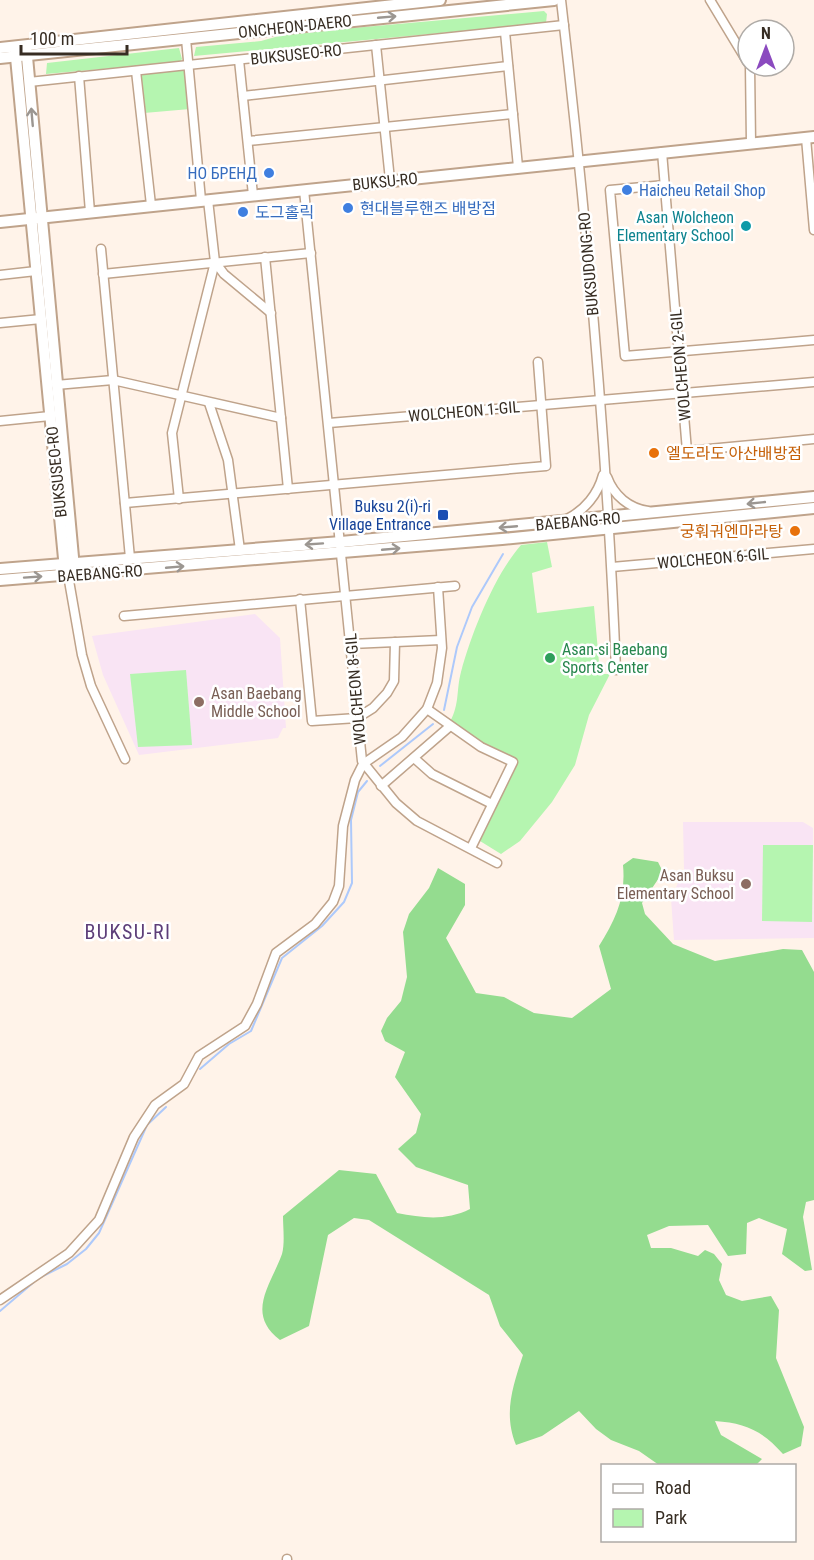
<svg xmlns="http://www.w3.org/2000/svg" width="814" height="1560" font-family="'Roboto Condensed','Noto Sans KR',sans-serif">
<rect width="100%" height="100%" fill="#fff3e9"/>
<g fill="#f9e4f4">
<polygon points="255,614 280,638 286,728 283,728 278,738 139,755 103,675 92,636"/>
<polygon points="683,822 803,822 813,828 814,938 674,940 671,898 684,870"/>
</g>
<g fill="#b5f5b0">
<polygon points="544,11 547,14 546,23 194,56 196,47 261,41 286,34"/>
<polygon points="179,48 182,59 180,62 46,74 47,63"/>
<polygon points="183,68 186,70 190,109 144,113 140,75 142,72"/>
<path d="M547,542L552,567L532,573L537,613L594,606L600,674H610L589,715L575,765L552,802L520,841L501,854L480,841L516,760L483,744L450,722C460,703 456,691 461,672C472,632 494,576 521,545Z"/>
<polygon points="186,670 192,745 138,747 130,674"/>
<polygon points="763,845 813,845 812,922 762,921"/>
</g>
<path fill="#94dc8f" d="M633,858L658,862L663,872L642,903L645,914L673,944L715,961L783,949L802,950L814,972V1200L806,1202L803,1217L812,1270L805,1271L782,1254L787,1229L759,1218L747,1223L746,1254L728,1256L708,1225L669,1226L647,1235L651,1248H671L698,1256L705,1250L714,1254L722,1264L719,1280L726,1295L742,1301L771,1296L779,1310L776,1358L804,1427L801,1446L783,1454C763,1431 745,1423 715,1421L721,1435L762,1459L756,1465H659L639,1451L611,1440L596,1429L579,1411L542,1436L516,1445C503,1413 513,1386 523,1355L500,1326L489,1295L369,1220L354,1218L328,1235L309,1326L280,1340C245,1313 271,1285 282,1254C285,1243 283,1227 283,1216L339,1170L376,1174L397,1213C423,1218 446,1221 470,1209L468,1185L416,1167L398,1149L416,1133L421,1114L395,1077L405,1052L385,1041L381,1031L387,1018L401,1001L407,977L403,932L409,914L429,888L438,868L465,884V905L446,938L476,993L504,997L534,1013L572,1018L611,989L599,946C616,919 626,897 623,865Z"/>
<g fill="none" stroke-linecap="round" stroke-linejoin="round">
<g stroke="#adc9fb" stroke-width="2">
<polyline points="444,710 457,647 472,607 503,554"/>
<polyline points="380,766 433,724"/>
<polyline points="200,1069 229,1044 251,1031 282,958 322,926 344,902 352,883 351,820 358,792 367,781"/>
<polyline points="39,1278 67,1264 86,1249 99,1233 147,1125 166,1107"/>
<polyline points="0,1311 34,1282"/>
</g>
<defs>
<g id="minor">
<path d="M561,0C587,222 607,446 616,670"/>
<polyline points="710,0 748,63"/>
<polyline points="505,32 518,167"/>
<polyline points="186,39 201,200"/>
<polyline points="376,45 390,180"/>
<polyline points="239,60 253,195"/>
<polyline points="750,66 751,143"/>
<polyline points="136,71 151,205"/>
<polyline points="79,76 90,212"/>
<polyline points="29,82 564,25"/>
<polyline points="243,96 508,66"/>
<polyline points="806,138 814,230"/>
<polyline points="248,141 513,114"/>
<polyline points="662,152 687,451 814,439"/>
<polyline points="665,185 610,190 625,356 814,340"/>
<polyline points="304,190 362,761 396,803 417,821 497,863"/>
<polyline points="101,249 130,558"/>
<polyline points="265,257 288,489"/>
<polyline points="215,262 224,274 271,313"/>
<polyline points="103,274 311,253"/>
<polyline points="0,275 36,271"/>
<polyline points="0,323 41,319"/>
<polyline points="56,385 113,380 281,418"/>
<polyline points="209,403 228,460 240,550"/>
<polyline points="0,421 50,416"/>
<polyline points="329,423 814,382"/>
<path d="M607,477C614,496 629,508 648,511"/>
<polyline points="179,499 172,433 215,262 208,200"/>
<polyline points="125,503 546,466 538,362"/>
<path d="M567,519C585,510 598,494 603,475"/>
<polyline points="612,567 814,549"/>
<polyline points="68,575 82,655 91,686 125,759"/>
<polyline points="300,599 312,721 357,718 373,708 387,693 394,681 395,642"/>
<polyline points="124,616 455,586"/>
<polyline points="351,644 441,640"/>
<polyline points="427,709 481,747 513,762 471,848"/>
<polyline points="414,758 432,774 492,804"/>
<polyline points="381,786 449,727"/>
<polyline points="0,1300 69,1253 99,1220 134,1137 155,1105 184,1084 199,1056 245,1026 257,1004 276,953 315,924 333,902 339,886 343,826 355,780 363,764 402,737 427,709 437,683 442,648 438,587"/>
<polyline points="287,1559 287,1560"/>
</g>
<g id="tertiary">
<polyline points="26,46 74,568"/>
<polyline points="15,47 65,569"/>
<polyline points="0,48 440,0"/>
<polyline points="0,58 554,0"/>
<polyline points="0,222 814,137"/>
<polyline points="0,569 341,542 814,497"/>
<polyline points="0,580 502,539 814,508"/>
</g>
</defs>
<use href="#minor" stroke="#bfa38b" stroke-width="11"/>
<use href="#tertiary" stroke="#bfa38b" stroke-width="14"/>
<use href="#minor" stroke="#fff" stroke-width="8"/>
<use href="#tertiary" stroke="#fff" stroke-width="10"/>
</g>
<defs><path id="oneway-shaft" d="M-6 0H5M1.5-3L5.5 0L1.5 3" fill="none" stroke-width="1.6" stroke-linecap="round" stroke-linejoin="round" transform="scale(1.5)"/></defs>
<g stroke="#9b9691">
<use href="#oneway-shaft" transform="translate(387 17) rotate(-5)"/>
<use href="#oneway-shaft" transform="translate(32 117) rotate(-95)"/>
<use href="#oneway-shaft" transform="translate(756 503) rotate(174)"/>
<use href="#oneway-shaft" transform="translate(508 527) rotate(175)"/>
<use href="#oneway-shaft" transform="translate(314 544) rotate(176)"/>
<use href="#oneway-shaft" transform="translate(391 549) rotate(-5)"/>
<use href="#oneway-shaft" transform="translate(175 567) rotate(-5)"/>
<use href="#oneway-shaft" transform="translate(33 577) rotate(-4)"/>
</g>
<g fill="#3f7fe0" stroke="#fff" stroke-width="2">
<circle cx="269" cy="173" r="6"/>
<circle cx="627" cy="190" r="6"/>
<circle cx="348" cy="208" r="6"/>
<circle cx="243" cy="212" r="6"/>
</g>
<circle fill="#0f9aa8" stroke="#fff" stroke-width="2" cx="746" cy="226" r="6"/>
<g fill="#e8710a" stroke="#fff" stroke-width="2">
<circle cx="654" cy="453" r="6"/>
<circle cx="795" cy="531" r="6"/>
</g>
<rect fill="#1a4fb4" stroke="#fff" stroke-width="2" x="437" y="509" width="12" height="12" rx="3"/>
<circle fill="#2e9e5b" stroke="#fff" stroke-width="2" cx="550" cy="658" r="6"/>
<g fill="#8d6e63" stroke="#fff" stroke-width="2">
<circle cx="199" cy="702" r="6"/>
<circle cx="746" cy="884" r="6"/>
</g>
<g text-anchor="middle" stroke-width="5" stroke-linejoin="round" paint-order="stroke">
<g font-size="16" fill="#372d23" stroke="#fff">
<text transform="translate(295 26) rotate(-6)" y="6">ONCHEON-DAERO</text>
<text transform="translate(296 54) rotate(-6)" y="6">BUKSUSEO-RO</text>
<text transform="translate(385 181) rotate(-6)" y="6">BUKSU-RO</text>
<text transform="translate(588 264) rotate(-95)" y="6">BUKSUDONG-RO</text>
<text transform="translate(680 365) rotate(-95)" y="6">WOLCHEON 2-GIL</text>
<text transform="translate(464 411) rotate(-5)" y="6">WOLCHEON 1-GIL</text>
<text transform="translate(56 472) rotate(-96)" y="6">BUKSUSEO-RO</text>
<text transform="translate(578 521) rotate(-5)" y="6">BAEBANG-RO</text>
<text transform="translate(713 558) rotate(-5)" y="6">WOLCHEON 6-GIL</text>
<text transform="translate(100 573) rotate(-4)" y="6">BAEBANG-RO</text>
<text transform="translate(355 689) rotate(-95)" y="6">WOLCHEON 8-GIL</text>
</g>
<g font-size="16" fill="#366cbe" stroke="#fff" text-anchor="start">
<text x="257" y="179" text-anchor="end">НО БРЕНД</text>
<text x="639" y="196">Haicheu Retail Shop</text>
<text x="360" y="214">현대블루핸즈 배방점</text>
<text x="255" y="218">도그홀릭</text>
</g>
<g font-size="16" fill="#0d838f" stroke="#fff" text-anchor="end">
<text x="734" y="223">Asan Wolcheon<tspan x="734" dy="18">Elementary School</tspan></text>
</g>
<g font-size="16" fill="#c56008" stroke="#fff" text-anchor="start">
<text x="666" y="459">엘도라도 아산배방점</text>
<text x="783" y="537" text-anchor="end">궁훠궈엔마라탕</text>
</g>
<g font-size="16" fill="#164399" stroke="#fff" text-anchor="end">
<text x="431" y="512">Buksu 2(i)-ri<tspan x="431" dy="18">Village Entrance</tspan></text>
</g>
<g font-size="16" fill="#27864d" stroke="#fff" text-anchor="start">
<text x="562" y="655">Asan-si Baebang<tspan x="562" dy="18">Sports Center</tspan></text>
</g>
<g font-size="16" fill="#785e54" stroke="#fff" text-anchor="start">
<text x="211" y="699">Asan Baebang<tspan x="211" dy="18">Middle School</tspan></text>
<text x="734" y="881" text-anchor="end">Asan Buksu<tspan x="734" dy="18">Elementary School</tspan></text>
</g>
<g font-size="20" letter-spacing="1.5" fill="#5d3e79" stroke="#fff">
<text x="128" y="939">BUKSU-RI</text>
</g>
</g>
<rect x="601" y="1464" width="195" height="78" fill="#ffffff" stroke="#afaba7" stroke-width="1.5"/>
<rect x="613" y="1484" width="30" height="9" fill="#ffffff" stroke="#afaba7" stroke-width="1.5"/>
<text x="655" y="1494" font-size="18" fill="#372d23">Road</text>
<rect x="613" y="1509" width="30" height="18" fill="#b5f5b0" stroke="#afaba7" stroke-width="1.5"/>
<text x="655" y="1524" font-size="18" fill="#372d23">Park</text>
<g transform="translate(766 48)"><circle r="28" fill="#ffffff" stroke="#afaba7" stroke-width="1.5"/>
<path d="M0-4.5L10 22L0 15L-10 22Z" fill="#8b4abf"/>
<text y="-9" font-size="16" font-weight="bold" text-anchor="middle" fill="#372d23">N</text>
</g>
<path d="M21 45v9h106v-9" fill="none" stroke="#372d23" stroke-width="3"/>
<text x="30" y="45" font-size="18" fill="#372d23" stroke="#ffffff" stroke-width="4.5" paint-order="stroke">100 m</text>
</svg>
